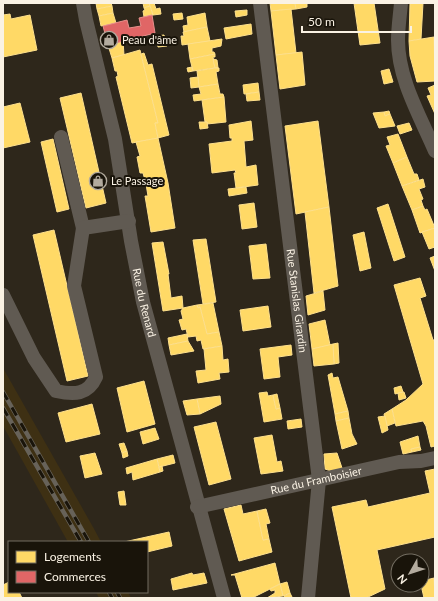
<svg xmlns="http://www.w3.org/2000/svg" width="438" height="601" font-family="Lato,sans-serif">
<rect width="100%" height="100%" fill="#2e271b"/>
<g fill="#3e3013">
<polygon points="3,368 93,527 101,542 68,542 3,426"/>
<polygon points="96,592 128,592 131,598 99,598"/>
</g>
<g fill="#ffd966" stroke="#fee08c">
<polygon points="96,3 111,3 112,6 97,9"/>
<polygon points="143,3 149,3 150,6 144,8"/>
<polygon points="149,3 154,3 156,9 160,8 161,14 153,15"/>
<polygon points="270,3 295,3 296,9 271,11"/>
<polygon points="295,3 307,3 307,7 296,9"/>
<polygon points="354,3 374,3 380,43 360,45"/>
<polygon points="410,3 423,3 421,39 409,41"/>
<polygon points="112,6 113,13 99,16 97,9"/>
<polygon points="150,6 153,15 144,17 143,11 145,10 144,8"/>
<polygon points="291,9 296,53 276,55 271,11"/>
<polygon points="247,10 247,15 236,17 235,11"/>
<polygon points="113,13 116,23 101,26 99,16"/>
<polygon points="182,13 183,19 174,20 173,14"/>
<polygon points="205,13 207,27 184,32 183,26 188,25 187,17"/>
<polygon points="10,14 11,19 30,15 37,50 3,57 3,15"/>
<polygon points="251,24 252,34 226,39 224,28"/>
<polygon points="207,27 210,41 182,45 181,36 184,36 183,32"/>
<polygon points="164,35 167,46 158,47 156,36"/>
<polygon points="434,37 435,81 417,82 410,56 409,41"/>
<polygon points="222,39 221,46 212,48 212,52 214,52 215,54 190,59 188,44"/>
<polygon points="123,41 124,55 112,58 108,45"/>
<polygon points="140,50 158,123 155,123 158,138 132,143 116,77 118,76 117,71 115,71 112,58"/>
<polygon points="302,52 305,85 280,89 276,55"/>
<polygon points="144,53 148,65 152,64 169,135 158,138 155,123 158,123 141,54"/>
<polygon points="215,54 215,57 213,57 215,68 193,71 190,59"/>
<polygon points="213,59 217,60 218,68 215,68"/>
<polygon points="192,67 193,71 188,72 187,68"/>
<polygon points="215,68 219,68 219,71 216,72 218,84 199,87 197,71"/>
<polygon points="389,69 393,82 384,84 381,71"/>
<polygon points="198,77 199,87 191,88 190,78"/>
<polygon points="258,83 259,92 244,94 243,85"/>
<polygon points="218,84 220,94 223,94 224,97 194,101 193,95 201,94 199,87"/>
<polygon points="435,85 435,114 427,96 431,95 428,88"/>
<polygon points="259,92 260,100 247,101 246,94"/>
<polygon points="81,93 106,203 86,208 60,98"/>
<polygon points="224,97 226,122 207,124 207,122 205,122 202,100"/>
<polygon points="20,103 30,142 3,148 3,107"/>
<polygon points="389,111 390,114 385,116 384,112"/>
<polygon points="384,112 385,116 390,114 395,126 379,128 373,113"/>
<polygon points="251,121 253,140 244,141 246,167 256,165 258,185 236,188 234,173 236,173 235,170 212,173 209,144 232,141 232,138 230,138 229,125"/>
<polygon points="318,121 329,207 296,214 285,126"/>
<polygon points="199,122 207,122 208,128 200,129"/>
<polygon points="409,123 412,130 400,134 397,126"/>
<polygon points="398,134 407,157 393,163 386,146 390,145 387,137"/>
<polygon points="158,138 168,183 175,228 151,232 145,196 148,196 146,184 143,173 140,173 137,157 140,156 136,142"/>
<polygon points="53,139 69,209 57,212 41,142"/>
<polygon points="407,157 414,174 417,174 419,180 402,186 393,163"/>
<polygon points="423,179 425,187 419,189 423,199 421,200 423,206 412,210 402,186"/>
<polygon points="246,187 247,193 229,196 228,189"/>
<polygon points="254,203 257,227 242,229 239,205"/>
<polygon points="388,204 405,257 394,261 377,208"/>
<polygon points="423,206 425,210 427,209 435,228 420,233 412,210"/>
<polygon points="329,207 338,286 314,293 305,212"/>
<polygon points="435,228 435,247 429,249 422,232"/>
<polygon points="54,230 88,376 67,381 33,235"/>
<polygon points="364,232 371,268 360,271 353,235"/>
<polygon points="206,239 216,302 203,304 193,240"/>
<polygon points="163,242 169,274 168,274 171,298 182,296 183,308 163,311 152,243"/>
<polygon points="266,244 270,278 253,279 249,246"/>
<polygon points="435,256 435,271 430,258"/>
<polygon points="420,278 426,296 420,298 433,340 435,340 435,446 431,447 426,426 423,421 396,426 392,409 406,400 423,384 394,285"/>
<polygon points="323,291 325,310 308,315 306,296"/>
<polygon points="213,303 219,332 207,334 200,307 198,308 197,305"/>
<polygon points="197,305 198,308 200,307 207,334 219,332 222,346 203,349 201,340 197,341 196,336 188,337 186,329 182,330 179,320 183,319 181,311 183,308"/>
<polygon points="268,306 271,327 243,331 240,310"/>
<polygon points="325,320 330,345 312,349 309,324"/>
<polygon points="187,334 188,341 169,345 168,338"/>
<polygon points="188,341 194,351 171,355 169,345"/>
<polygon points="338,343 339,363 334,364 333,344"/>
<polygon points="333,344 334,364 314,366 312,349"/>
<polygon points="291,345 292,355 278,357 280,377 264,379 260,349"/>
<polygon points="222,346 223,360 228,359 229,372 219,373 220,379 198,383 196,371 206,370 204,349"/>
<polygon points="332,373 333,378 338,377 348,411 335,414 328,375"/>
<polygon points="144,381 155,424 127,432 117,388"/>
<polygon points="401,386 403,392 395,394 394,388"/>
<polygon points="267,392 268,396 273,395 276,409 280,408 282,419 264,422 259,393"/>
<polygon points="404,392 406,398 399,400 398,393"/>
<polygon points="277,394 280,408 276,409 273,395"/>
<polygon points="220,396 221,404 200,414 197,399"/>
<polygon points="197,399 200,414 187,415 183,401"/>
<polygon points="92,404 100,434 66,442 58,413"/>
<polygon points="392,409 395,423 387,426 384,414"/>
<polygon points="348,411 349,418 336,421 335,414"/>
<polygon points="385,416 388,430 382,433 378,417"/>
<polygon points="349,418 352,434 357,444 342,449 336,421"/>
<polygon points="301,419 302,427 288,429 287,421"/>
<polygon points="216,422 231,479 209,485 194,427"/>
<polygon points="155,428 159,439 143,444 140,432"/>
<polygon points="272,435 277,462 281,461 283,471 261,474 254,438"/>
<polygon points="418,436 420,447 411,449 412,452 403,454 400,442"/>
<polygon points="124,443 127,451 122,453 119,444"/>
<polygon points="420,447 421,450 412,452 411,449"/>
<polygon points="127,451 128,456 123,458 122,453"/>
<polygon points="95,453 102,474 85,478 80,456"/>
<polygon points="337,453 342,468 331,471 325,469 324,454"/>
<polygon points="173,455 175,463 159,467 157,459"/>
<polygon points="157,459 160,472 133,480 132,472 127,474 126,468"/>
<polygon points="162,466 163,471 160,472 159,467"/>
<polygon points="435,469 435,537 377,550 385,589 366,598 351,598 332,507 366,500 368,507 430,493 425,471"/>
<polygon points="124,491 126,505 120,505 118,492"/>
<polygon points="241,505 243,514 257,511 263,540 269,539 272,552 239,561 224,509"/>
<polygon points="266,509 270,523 266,524 269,539 263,540 257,511"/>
<polygon points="169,532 172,546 147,552 147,542 124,542"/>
<polygon points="275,563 280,584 252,598 242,598 235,575 231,575"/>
<polygon points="192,573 193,575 204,573 207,583 173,590 171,579"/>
<polygon points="434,578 435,598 424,598 421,585 422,581"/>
<polygon points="9,582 9,592 19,592 22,598 3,598 3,585"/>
<polygon points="287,582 290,593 283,596 280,584"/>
<polygon points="280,584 283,596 267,598 275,593 275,590 271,591 270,589"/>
<polygon points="290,593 292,597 285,598 284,596"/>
</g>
<polygon fill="#e06666" stroke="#e8908c" points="152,15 155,33 108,45 103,26 127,20 129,28 141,26 139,18"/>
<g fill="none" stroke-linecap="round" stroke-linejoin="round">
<g stroke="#605a52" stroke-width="14">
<path id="s1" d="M83,3L86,20L115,139L131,241L143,302L224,598"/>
<path id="s2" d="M260,3L319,480L308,598"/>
<path d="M401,3C400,15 398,28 398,40C398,79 420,116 435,151"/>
<polyline points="61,137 83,228"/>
<path d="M3,295L34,358L56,391C74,395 88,395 96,377L74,286L83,228L129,221"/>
<path id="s3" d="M197,507L399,462L421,461L435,458"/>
</g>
<defs>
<g id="rail">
<polyline points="3,392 89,542"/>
<polyline points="3,408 81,542"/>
<polyline points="109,592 112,598"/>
<polyline points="117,592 120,598"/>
</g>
</defs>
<use href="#rail" stroke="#676259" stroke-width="4.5"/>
<use href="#rail" stroke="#19140a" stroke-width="3" stroke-dasharray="9" stroke-linecap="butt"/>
</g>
<defs>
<symbol id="shop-ring" viewBox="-11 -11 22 22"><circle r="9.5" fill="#19140a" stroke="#b3ab9e" stroke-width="1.5"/><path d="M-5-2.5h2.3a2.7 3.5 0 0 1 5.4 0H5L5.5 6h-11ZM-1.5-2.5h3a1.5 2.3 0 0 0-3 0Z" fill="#b3ab9e"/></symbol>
</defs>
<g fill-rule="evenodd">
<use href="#shop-ring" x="99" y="30" width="20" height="20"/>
<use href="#shop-ring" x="88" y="171" width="20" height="20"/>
</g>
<g text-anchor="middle" stroke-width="4" stroke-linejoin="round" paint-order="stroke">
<g font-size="11" fill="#faf2e4" stroke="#19140a" text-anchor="start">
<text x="122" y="44">Peau d'âme</text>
<text x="111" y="185">Le Passage</text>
</g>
<g font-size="11" fill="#faf2e4" stroke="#19140a">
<text dy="4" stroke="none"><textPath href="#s2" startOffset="300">Rue Stanislas Girardin</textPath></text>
<text dy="4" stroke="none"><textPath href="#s1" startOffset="306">Rue du Renard</textPath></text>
<text dy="4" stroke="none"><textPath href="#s3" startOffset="122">Rue du Framboisier</textPath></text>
</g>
</g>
<rect width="438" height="601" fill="none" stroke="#faf2e4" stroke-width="8"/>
<rect x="8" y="541" width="140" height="52" fill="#19140a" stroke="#736d61"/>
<rect x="16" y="551" width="20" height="12" fill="#ffd966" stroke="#736d61"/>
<text x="44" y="561" font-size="12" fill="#faf2e4">Logements</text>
<rect x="16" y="571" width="20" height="12" fill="#e06666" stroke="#736d61"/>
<text x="44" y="581" font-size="12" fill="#faf2e4">Commerces</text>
<g transform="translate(410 573) rotate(231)"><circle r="19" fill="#19140a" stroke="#736d61"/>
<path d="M0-3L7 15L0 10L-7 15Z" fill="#b3ab9e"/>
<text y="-6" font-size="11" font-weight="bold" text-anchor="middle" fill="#faf2e4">N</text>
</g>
<path d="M302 26v6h109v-6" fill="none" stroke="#faf2e4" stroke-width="2"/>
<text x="308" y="26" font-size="12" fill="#faf2e4" stroke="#19140a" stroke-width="3" paint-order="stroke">50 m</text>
</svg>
